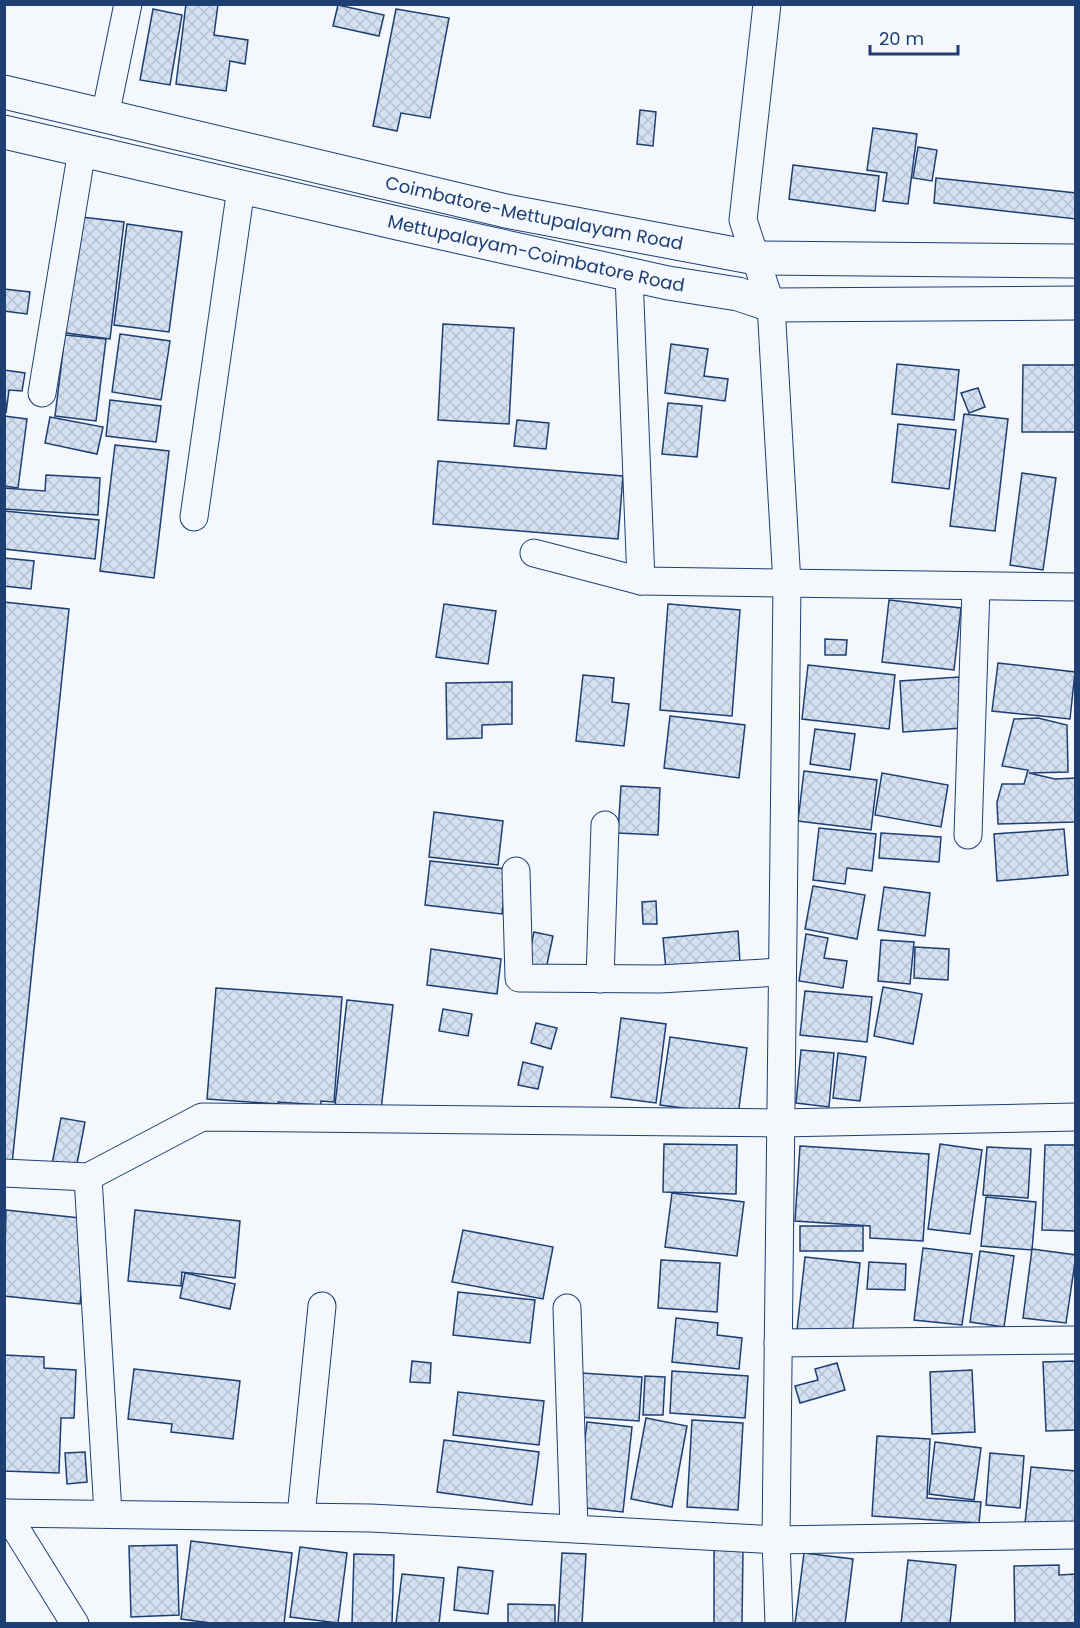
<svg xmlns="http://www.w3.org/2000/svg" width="1080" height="1628" font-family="Poppins,sans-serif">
<defs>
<pattern id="building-cross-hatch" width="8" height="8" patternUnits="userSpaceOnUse" patternTransform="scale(1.5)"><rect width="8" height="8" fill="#d5e0f0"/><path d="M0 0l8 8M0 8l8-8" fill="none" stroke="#b6c1d1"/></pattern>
</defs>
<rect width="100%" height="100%" fill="#f4f7fb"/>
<g fill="url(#building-cross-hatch)" stroke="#1d3f73" stroke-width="1.5">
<polygon points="186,4 218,4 214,35 248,40 245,64 230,61 226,91 176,84"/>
<polygon points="338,5 384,15 379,36 333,26"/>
<polygon points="153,9 182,15 170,85 140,80"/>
<polygon points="396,9 449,18 430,118 401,113 397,131 373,126"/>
<polygon points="640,110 656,112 653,146 637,144"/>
<polygon points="873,128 917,134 908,204 883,201 887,173 867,170"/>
<polygon points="918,147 937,150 932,181 913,178"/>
<polygon points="793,165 879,176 875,211 789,199"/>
<polygon points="936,178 1076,193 1076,219 934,203"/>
<polygon points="73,216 124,222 110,339 59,332"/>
<polygon points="127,224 182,232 169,332 114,325"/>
<polygon points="4,289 30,292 27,314 4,311"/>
<polygon points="443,324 514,328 509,424 438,420"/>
<polygon points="120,334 170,341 161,400 112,392"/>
<polygon points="65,335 106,339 96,421 55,416"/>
<polygon points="671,344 708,349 704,376 728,379 725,401 665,393"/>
<polygon points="897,364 959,370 954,420 892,414"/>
<polygon points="1023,365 1076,365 1076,432 1022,432"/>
<polygon points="4,370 25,373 22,391 9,390 6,413"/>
<polygon points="978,388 985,407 969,413 961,393"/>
<polygon points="110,400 161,406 156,442 106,436"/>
<polygon points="668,403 702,406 697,457 662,454"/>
<polygon points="964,414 1008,419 995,531 950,526"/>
<polygon points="4,416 27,419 18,488 4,486"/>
<polygon points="50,417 103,427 97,454 45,443"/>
<polygon points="517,420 549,423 546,449 514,446"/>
<polygon points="898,424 956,430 949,489 892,482"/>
<polygon points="115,445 169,451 154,578 100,571"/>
<polygon points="438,461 623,476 618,539 433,524"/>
<polygon points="1022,473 1056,478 1043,570 1010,565"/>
<polygon points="46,475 100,478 98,515 4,509 4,488 45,491"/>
<polygon points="4,511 99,520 95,559 4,549"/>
<polygon points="4,558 34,561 31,589 4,586"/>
<polygon points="889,600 961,608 954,670 882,662"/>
<polygon points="4,602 69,609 12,1164 4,1163"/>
<polygon points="444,604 496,611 488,664 436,657"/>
<polygon points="668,604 740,610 732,716 660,710"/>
<polygon points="825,639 847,640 846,655 825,655"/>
<polygon points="998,663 1075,672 1070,719 992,711"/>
<polygon points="808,665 895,675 889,729 802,719"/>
<polygon points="583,675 614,678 612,702 629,704 624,746 576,741"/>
<polygon points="959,677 963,728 903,732 900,681"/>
<polygon points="512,682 512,724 482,725 482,738 447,739 446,683"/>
<polygon points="670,716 745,725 739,778 664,768"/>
<polygon points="1038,718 1067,725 1068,772 1029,773 1055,779 1076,778 1076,822 998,824 997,802 1002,784 1024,784 1028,770 1002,766 1014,719"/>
<polygon points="815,729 855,734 850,770 810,764"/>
<polygon points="804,771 877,780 871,830 798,821"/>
<polygon points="882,773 948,785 941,827 875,815"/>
<polygon points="621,786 660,788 658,835 618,833"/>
<polygon points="434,812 503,821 498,865 429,857"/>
<polygon points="819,828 876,834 872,871 847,868 845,884 813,880"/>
<polygon points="1064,829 1068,875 997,881 994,834"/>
<polygon points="881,833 941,837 939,862 879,858"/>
<polygon points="430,861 507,869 502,914 425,905"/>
<polygon points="813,886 865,895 857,939 805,929"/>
<polygon points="884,887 930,893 925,936 878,930"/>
<polygon points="656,901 657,924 643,924 642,902"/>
<polygon points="738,931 740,963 666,970 663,938"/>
<polygon points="534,932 553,936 546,969 527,965"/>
<polygon points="806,934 828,938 824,958 847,961 843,988 799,981"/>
<polygon points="881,940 914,942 910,984 878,981"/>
<polygon points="915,947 949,949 948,980 914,978"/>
<polygon points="431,949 501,959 497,994 427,985"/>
<polygon points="883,987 922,994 913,1044 874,1036"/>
<polygon points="216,988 342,997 334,1102 321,1101 321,1105 278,1102 279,1104 207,1099"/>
<polygon points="805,991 872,997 867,1042 800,1035"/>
<polygon points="347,1000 393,1005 381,1110 335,1105"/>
<polygon points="443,1009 472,1014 468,1036 439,1031"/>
<polygon points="621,1018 666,1024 656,1103 611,1097"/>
<polygon points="536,1023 557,1028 551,1049 531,1043"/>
<polygon points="670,1037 747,1048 738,1115 660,1105"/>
<polygon points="801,1050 834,1053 829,1107 796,1103"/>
<polygon points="838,1053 866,1057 860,1101 833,1098"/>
<polygon points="523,1062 543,1067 538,1089 518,1085"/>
<polygon points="61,1118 85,1122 76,1169 52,1164"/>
<polygon points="664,1144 737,1145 736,1194 663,1192"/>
<polygon points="940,1144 982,1150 970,1234 928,1229"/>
<polygon points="1045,1145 1076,1145 1076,1231 1042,1230"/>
<polygon points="800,1146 929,1154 923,1241 870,1238 870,1226 795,1221"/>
<polygon points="987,1147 1031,1149 1028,1198 983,1195"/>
<polygon points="672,1193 744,1202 737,1256 665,1247"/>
<polygon points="986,1197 1036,1202 1032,1250 981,1246"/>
<polygon points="6,1210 89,1219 80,1304 4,1296"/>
<polygon points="135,1210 240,1221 235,1278 182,1272 181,1286 128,1281"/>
<rect x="800" y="1226" width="63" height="25"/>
<polygon points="463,1230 553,1247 543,1299 452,1282"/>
<polygon points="923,1248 972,1254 962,1325 914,1320"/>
<polygon points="1032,1249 1076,1255 1066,1323 1023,1318"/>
<polygon points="980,1251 1014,1256 1004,1327 970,1322"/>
<polygon points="805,1257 860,1263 852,1336 797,1330"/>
<polygon points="661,1260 720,1263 717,1312 658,1308"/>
<polygon points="869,1262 906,1264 905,1290 867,1289"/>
<polygon points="185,1273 235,1284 230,1309 180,1298"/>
<polygon points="458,1292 535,1300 530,1343 453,1335"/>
<polygon points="676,1318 718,1323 717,1335 742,1338 739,1369 672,1362"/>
<polygon points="4,1355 44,1357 44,1368 76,1370 74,1418 61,1418 59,1473 4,1471"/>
<polygon points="412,1361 431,1363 430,1383 410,1382"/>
<polygon points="1076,1361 1076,1430 1046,1431 1043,1362"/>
<polygon points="837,1363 845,1390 800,1403 795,1386 818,1380 815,1369"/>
<polygon points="134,1369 240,1381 233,1439 171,1432 172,1424 128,1419"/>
<polygon points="972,1370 975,1432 932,1434 930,1372"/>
<polygon points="672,1371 748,1376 745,1418 670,1413"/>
<polygon points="581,1373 642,1377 639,1421 579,1417"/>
<polygon points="645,1376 665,1377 663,1415 643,1415"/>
<polygon points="458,1392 544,1401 539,1445 453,1435"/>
<polygon points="646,1418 687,1426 672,1507 631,1499"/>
<polygon points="692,1420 743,1423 738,1510 687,1507"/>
<polygon points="587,1422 632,1427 623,1512 577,1507"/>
<polygon points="877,1436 930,1439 927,1498 981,1502 979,1523 872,1516"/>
<polygon points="444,1440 539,1452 532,1505 437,1492"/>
<polygon points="935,1442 981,1448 974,1500 929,1494"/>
<polygon points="85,1452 87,1482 67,1484 65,1453"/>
<polygon points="990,1453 1024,1456 1020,1508 986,1505"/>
<polygon points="1031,1467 1076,1471 1076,1528 1025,1523"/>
<polygon points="191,1541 292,1553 284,1624 218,1624 181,1619"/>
<polygon points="177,1545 179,1615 131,1617 129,1546"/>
<polygon points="300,1547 347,1553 338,1623 290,1617"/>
<polygon points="714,1550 743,1550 742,1624 714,1624"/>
<polygon points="562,1553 586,1554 582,1624 558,1624"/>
<polygon points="804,1553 853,1559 845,1624 795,1624"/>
<polygon points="354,1554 394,1555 392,1624 352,1623"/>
<polygon points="908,1560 956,1565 950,1624 901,1624"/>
<polygon points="1059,1565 1059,1575 1076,1574 1076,1624 1015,1624 1014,1566"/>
<polygon points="458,1567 493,1571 488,1614 454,1610"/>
<polygon points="402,1574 444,1578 439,1624 396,1623"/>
<polygon points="508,1604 555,1605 555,1624 508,1624"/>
</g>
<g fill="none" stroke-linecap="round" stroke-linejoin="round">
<defs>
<g id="minor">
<polyline points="767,4 743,220 771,305 787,584 776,1540 779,1624"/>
<polyline points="105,116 128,4"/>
<polyline points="629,275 641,581 1076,587"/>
<polyline points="42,393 82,150"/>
<polyline points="194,517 241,188"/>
<polyline points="534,553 641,581"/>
<polyline points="968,835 976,587"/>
<polyline points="516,871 519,978 660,979 781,972"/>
<polyline points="600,979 605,825"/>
<polyline points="4,1173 88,1177 202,1117 780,1123 1076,1117"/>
<polyline points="88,1177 108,1513"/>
<polyline points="567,1308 574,1528"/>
<polyline points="778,1343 1076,1340"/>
<polyline points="4,1513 371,1518 776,1540 1076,1535"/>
<polyline points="6,1513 75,1624"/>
<polyline points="301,1516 322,1306"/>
</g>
<g id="trunk">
<path id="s1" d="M4,92L506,211L756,258L1076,261"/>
<path id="s2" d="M4,132L397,223L668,283L738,294L771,305L1076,303"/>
</g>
</defs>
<use href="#minor" stroke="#1d3f73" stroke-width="29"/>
<use href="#trunk" stroke="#1d3f73" stroke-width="35"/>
<use href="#minor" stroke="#f4f7fb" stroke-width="27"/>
<use href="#trunk" stroke="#f4f7fb" stroke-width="33"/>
</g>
<g text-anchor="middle" stroke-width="4.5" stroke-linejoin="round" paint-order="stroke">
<g font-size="18" fill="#1d3f73" stroke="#f4f7fb">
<text dy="6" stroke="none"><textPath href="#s1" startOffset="544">Coimbatore-Mettupalayam Road</textPath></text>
<text dy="6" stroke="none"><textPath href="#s2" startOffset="546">Mettupalayam-Coimbatore Road</textPath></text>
</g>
</g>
<rect width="1080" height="1628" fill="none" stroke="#1d3f73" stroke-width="12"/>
<path d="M870 45v9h88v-9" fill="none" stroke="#1d3f73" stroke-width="3"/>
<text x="879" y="45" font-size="18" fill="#1d3f73" stroke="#f4f7fb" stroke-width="4.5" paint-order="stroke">20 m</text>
</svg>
